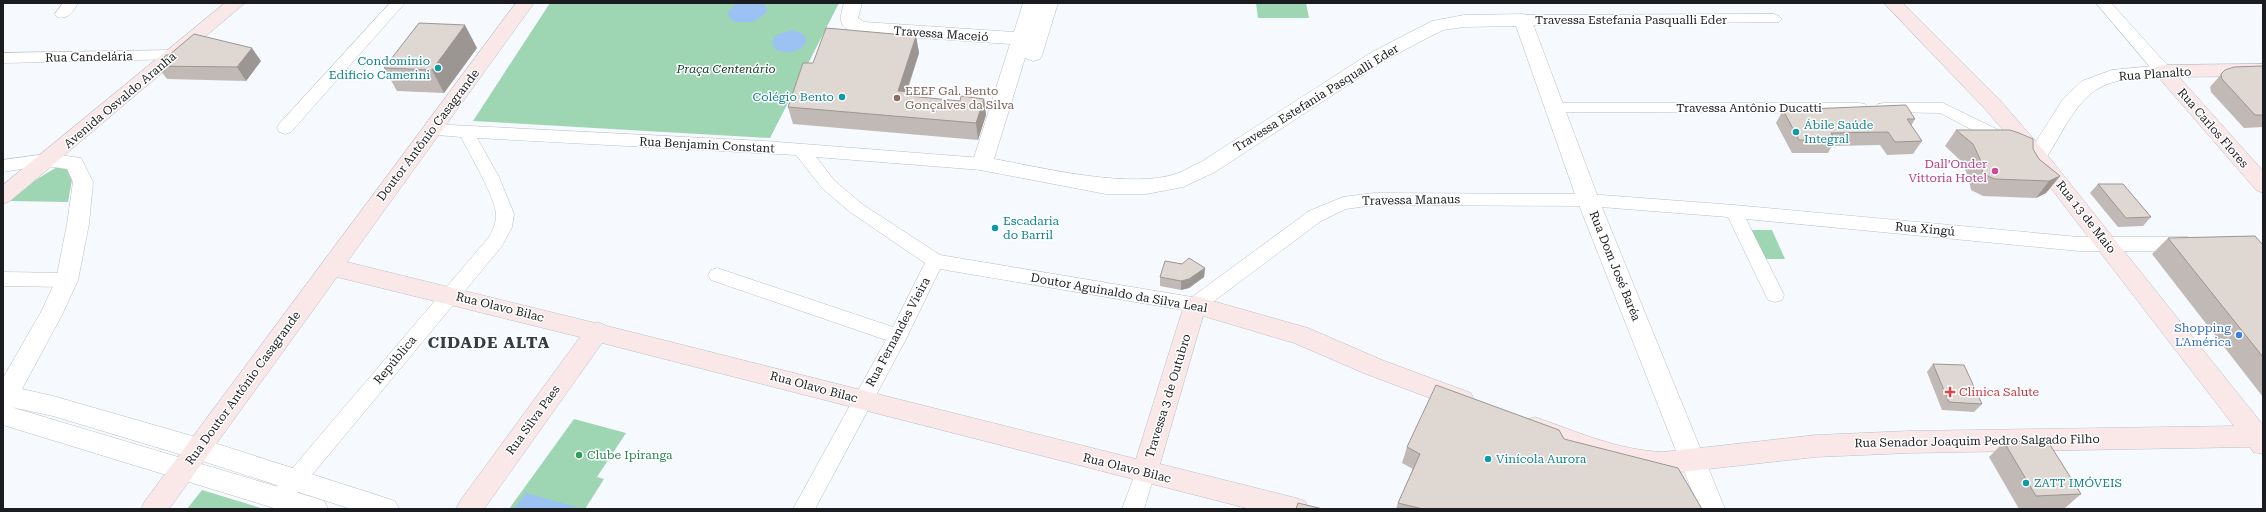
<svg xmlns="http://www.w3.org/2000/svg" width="2266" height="512" font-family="'Roboto Serif',serif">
<rect width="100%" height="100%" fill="#f6fafe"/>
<g fill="#9ed5b2">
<polygon points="550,3 839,3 770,138 473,121"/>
<polygon points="1256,3 1306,3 1309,18 1258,18"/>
<polygon points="64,163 72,180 68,202 10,201 37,179"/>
<polygon points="1749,230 1772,230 1785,259 1762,259"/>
<polygon points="574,419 626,433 597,477 604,479 585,509 509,509"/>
<polygon points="202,490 264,509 187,509"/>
</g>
<g fill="#9cc2f4">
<polygon points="737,3 763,3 767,9 766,13 753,22 735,22 728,16 728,12"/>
<path d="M792,30L805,35L806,42C800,53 785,55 775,49L772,42L776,35Z"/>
<polygon points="526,493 576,507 574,509 514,509"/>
</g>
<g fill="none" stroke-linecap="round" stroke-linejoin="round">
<defs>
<g id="minor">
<path d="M63,3H78C73,12 68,20 57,17L55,14Z"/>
<polygon points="390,3 405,3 291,132 285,134 279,132 277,128 279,124"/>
<polygon points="2096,3 2111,3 2169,67 2171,71 2169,75 2157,75"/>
<polygon points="1774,14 1779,16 1782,19 1779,22 1523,25 1518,23 1515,20 1518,17 1523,15"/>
<polygon points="174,50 179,51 182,55 179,59 3,63 3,53"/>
<polygon points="1554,103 1859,103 1865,104 1867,108 1865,112 1859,113 1548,112 1546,108 1548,104"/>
<polygon points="1884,103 1943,103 2013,137 2015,141 2013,145 2007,147 2001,145 1940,113 1878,112 1876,108 1878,104"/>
<path d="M431,124L765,141L982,158L988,160L990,164L988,168L982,170L816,157L834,180L862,204L940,255L1192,297L1309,211L1343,197L1374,193L1588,194L1734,205L2079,237H2187L2193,239L2196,244L2193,249L2187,251H2079L1746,219L1784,295L1782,300L1775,302L1768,300L1728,217L1588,206L1374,205L1346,209L1321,221L1202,310L1195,312L940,269L905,341L815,509H793L886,340L711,280L708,275L711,270L717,268L893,327L925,263L850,212L822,188L796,155L477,138L499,177L514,214L512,227L502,246L287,505L280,507L273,505L269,498L273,491L489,237C493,230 497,221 496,213C493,193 471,157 461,137L425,134L423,130L425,126Z"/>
<polygon points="46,154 52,156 54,160 52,164 3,172 3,160"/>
<polygon points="3,272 67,273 73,275 76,280 73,285 67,287 3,286"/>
<polygon points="1145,463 1152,466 1155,472 1144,509 1122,509 1138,466"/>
</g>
<g id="tertiary">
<path d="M844,3H862L858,18L864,22L1014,32L1023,3H1058L1042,55L1040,59L1033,61L1025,58L994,159C1045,168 1131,190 1179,173C1186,170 1194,165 1201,162L1372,52L1432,21L1464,15L1523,14L1530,16L1599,200L1725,509H1699L1577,200L1516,26L1464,27L1443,30L1427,38L1386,60L1215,172L1183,187L1146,194H1106L975,169L972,164L1010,44L861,34C839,28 838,23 844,3Z"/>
<path d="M2163,65L2170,67L2173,71L2170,75C2152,80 2133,78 2114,82C2077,91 2064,133 2044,161L2037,163L2030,161L2027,156L2063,99L2082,81L2112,70Z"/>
<polygon points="46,153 81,158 93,182 89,224 78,280 62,315 22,389 53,396 199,438 386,498 395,501 399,509 351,509 199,460 53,416 11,407 315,498 324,501 328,509 277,509 3,425 3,378 41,312 56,280 67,224 73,182 67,169 39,165 36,160 39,155"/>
</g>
<g id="secondary">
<polygon points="225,3 245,3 10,201 3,204 3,185"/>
<polygon points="516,3 534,3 347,262 595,323 598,322 607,326 1136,459 1184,305 1187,299 1195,296 1308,328 1382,360 1471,393 1474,400 1471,407 1462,410 1366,374 1294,343 1203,316 1160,464 1296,498 1305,501 1309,509 1250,509 602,343 484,509 456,509 460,501 580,337 337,277 169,509 141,509 145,501"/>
<path d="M1884,3H1903L1999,99L2044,151L2263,425V454L2253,452L2250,447L1909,453L1816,457L1663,474C1615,472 1571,451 1526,434L1523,427L1526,420L1535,417C1578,432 1617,450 1663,452L1816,435L1909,431L2234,426L2030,161L1985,109Z"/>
<polygon points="2263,64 2263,76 2179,77 2263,171 2263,193 2256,190 2153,71 2156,67 2163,65"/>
</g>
</defs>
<use href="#minor" stroke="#b9bfc5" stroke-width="1"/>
<use href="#tertiary" stroke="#b9bfc5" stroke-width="1"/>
<use href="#secondary" stroke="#b9bfc5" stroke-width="1"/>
<use href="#minor" fill="#fff" fill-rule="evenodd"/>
<use href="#tertiary" fill="#fff" fill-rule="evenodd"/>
<use href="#secondary" fill="#fae8e9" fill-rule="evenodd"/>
</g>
<g fill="#c0b9b5">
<polygon points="916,36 919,53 907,92 911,92 912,97 960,101 984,99 986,115 978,140 793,124 788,107 813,63"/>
<polygon points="477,48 444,93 397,91 384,68"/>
<polygon points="261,61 246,81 167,79 157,66"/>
<polygon points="2263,67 2263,127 2244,128 2211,92 2210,87 2225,70"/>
<polygon points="1783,110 1915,119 1911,126 1922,141 1913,154 1887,155 1880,145 1832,146 1828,153 1792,153 1776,123"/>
<polygon points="1956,130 2033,149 2039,159 2060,176 2046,193 2036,198 1983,196 1971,190 1968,176 1961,161 1945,146"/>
<polygon points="2098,184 2151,217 2143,226 2118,227 2090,193"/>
<polygon points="2168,238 2263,245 2263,397 2152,254"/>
<polygon points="1205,268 1204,277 1189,288 1181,290 1160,286 1160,277"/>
<polygon points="1933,364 1982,404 1974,412 1942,410 1927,372"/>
<polygon points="1564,439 1702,509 1396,509 1398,503 1413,469 1402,463 1407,447"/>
<polygon points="2004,442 2081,494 2064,509 2019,509 1989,457"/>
</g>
<g fill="#9c9693">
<polygon points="465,25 477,48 444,93 432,70"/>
<polygon points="916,36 919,53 901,108 898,91"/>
<polygon points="252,48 261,61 246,81 237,67"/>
<polygon points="984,99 986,115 978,140 976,123"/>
<polygon points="2060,176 2046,193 2036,198 2049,181"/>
<polygon points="1205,268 1204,277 1189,288 1181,290 1181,281"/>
</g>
<g fill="#dfd7d2" stroke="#9c9693">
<polygon points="419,23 465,25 432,70 384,68"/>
<polygon points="826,28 916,36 898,91 911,92 909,96 960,101 961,96 984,99 976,123 788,107 803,63 813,63"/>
<polygon points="194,34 252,48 237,67 157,66 166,55 169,55"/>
<polygon points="2262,66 2263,67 2263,115 2255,115 2222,79 2221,74 2225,70 2234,67"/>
<polygon points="1906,105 1915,119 1907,119 1922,141 1895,142 1888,132 1831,133 1835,140 1799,140 1783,110"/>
<polygon points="1956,130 2010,130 2019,133 2033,139 2033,149 2039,159 2060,176 2049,181 1995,179 1983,174 1980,159 1973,144"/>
<polygon points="2098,184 2123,184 2151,217 2126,218"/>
<polygon points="2255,236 2263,245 2263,357 2168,238"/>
<polygon points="1189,258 1205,268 1189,279 1181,281 1160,277 1165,261 1182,264"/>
<polygon points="1933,364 1964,365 1982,404 1949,402"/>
<polygon points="1436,385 1559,430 1564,439 1678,468 1702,509 1423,509 1398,503 1420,454 1407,447"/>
<polygon points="2047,440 2081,494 2036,496 2004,442"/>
<polygon points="1298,503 1323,509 1296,509"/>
</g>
<g fill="#0f9aa8" stroke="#fff" stroke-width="1.5">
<circle cx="438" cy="68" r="4"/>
<circle cx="842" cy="97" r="4"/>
<circle cx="1796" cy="132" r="4"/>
<circle cx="995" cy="228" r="4"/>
<circle cx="1488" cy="459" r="4"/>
<circle cx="2026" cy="483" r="4"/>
</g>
<circle fill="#8d6e63" stroke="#fff" stroke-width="1.5" cx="897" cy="98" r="4"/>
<circle fill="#d1479c" stroke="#fff" stroke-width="1.5" cx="1995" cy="171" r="4"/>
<circle fill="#3f7fe0" stroke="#fff" stroke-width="1.5" cx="2239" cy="335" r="4"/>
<path fill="#e0444e" stroke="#fff" stroke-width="1.5" d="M1948 386h4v4h4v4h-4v4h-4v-4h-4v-4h4z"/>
<circle fill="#2e9e5b" stroke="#fff" stroke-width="1.5" cx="579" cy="455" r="4"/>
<g text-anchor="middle" stroke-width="3" stroke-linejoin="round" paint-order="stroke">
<g font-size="12" fill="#1a1c1f" stroke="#fff">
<text x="1631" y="24">Travessa Estefania Pasqualli Eder</text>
<text transform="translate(941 34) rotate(4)" y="4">Travessa Maceió</text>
<text transform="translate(89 57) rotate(-1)" y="4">Rua Candelária</text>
<text transform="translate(2155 74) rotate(-4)" y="4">Rua Planalto</text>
<text transform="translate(1316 98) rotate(-32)" y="4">Travessa Estefania Pasqualli Eder</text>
<text transform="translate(120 100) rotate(-40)" y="4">Avenida Osvaldo Aranha</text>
<text x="1749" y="112">Travessa Antônio Ducatti</text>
<text transform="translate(2213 128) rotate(49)" y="4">Rua Carlos Flores</text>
<text transform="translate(428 135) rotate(-53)" y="4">Doutor Antônio Casagrande</text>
<text transform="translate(707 145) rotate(3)" y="4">Rua Benjamin Constant</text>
<text transform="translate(1411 200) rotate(-1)" y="4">Travessa Manaus</text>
<text transform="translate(2086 217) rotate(52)" y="4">Rua 13 de Maio</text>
<text transform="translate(1925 229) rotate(5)" y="4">Rua Xingú</text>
<text transform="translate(1615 266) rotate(68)" y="4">Rua Dom José Baréa</text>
<text transform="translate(1119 293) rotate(10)" y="4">Doutor Aguinaldo da Silva Leal</text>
<text transform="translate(500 307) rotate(14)" y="4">Rua Olavo Bilac</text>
<text transform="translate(898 332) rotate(-62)" y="4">Rua Fernandes Vieira</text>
<text transform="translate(395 360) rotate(-50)" y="4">República</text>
<text transform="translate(814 387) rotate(15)" y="4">Rua Olavo Bilac</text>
<text transform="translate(243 388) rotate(-54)" y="4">Rua Doutor Antônio Casagrande</text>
<text transform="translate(1168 396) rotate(-73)" y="4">Travessa 3 de Outubro</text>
<text transform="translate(533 420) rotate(-54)" y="4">Rua Silva Paes</text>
<text transform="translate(1977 441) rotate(-1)" y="4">Rua Senador Joaquim Pedro Salgado Filho</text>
<text transform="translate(1127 468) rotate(14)" y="4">Rua Olavo Bilac</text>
</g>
<g font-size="12" fill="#0d838f" stroke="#fff" text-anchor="start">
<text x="430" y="65" text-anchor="end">Condominio<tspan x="430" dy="14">Edificio Camerini</tspan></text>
<text x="834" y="101" text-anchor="end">Colégio Bento</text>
<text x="1804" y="129">Ábile Saúde<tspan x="1804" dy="14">Integral</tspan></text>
<text x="1003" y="225">Escadaria<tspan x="1003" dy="14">do Barril</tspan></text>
<text x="1496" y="463">Vinícola Aurora</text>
<text x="2034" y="487">ZATT IMÓVEIS</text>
</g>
<g font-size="12" font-style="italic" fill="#0d3d24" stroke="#fff">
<text x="726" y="73">Praça Centenário</text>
</g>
<g font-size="12" fill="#785e54" stroke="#fff" text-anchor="start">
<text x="905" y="95">EEEF Gal. Bento<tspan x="905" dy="14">Gonçalves da Silva</tspan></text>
</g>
<g font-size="12" fill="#b23c85" stroke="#fff" text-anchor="end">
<text x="1987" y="168">Dall’Onder<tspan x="1987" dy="14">Vittoria Hotel</tspan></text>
</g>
<g font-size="12" fill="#366cbe" stroke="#fff" text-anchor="end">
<text x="2231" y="332">Shopping<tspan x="2231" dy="14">L'América</tspan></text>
</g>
<g font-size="12" fill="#be3a42" stroke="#fff" text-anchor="start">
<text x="1959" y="396">Clínica Salute</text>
</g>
<g font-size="12" fill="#27864d" stroke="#fff" text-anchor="start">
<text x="587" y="459">Clube Ipiranga</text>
</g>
<g font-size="16" font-weight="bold" letter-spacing="1" fill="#373c41" stroke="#fff">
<text x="489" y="348">CIDADE ALTA</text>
</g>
</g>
<rect width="2266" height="512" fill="none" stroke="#1a1c1f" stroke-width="8"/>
</svg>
